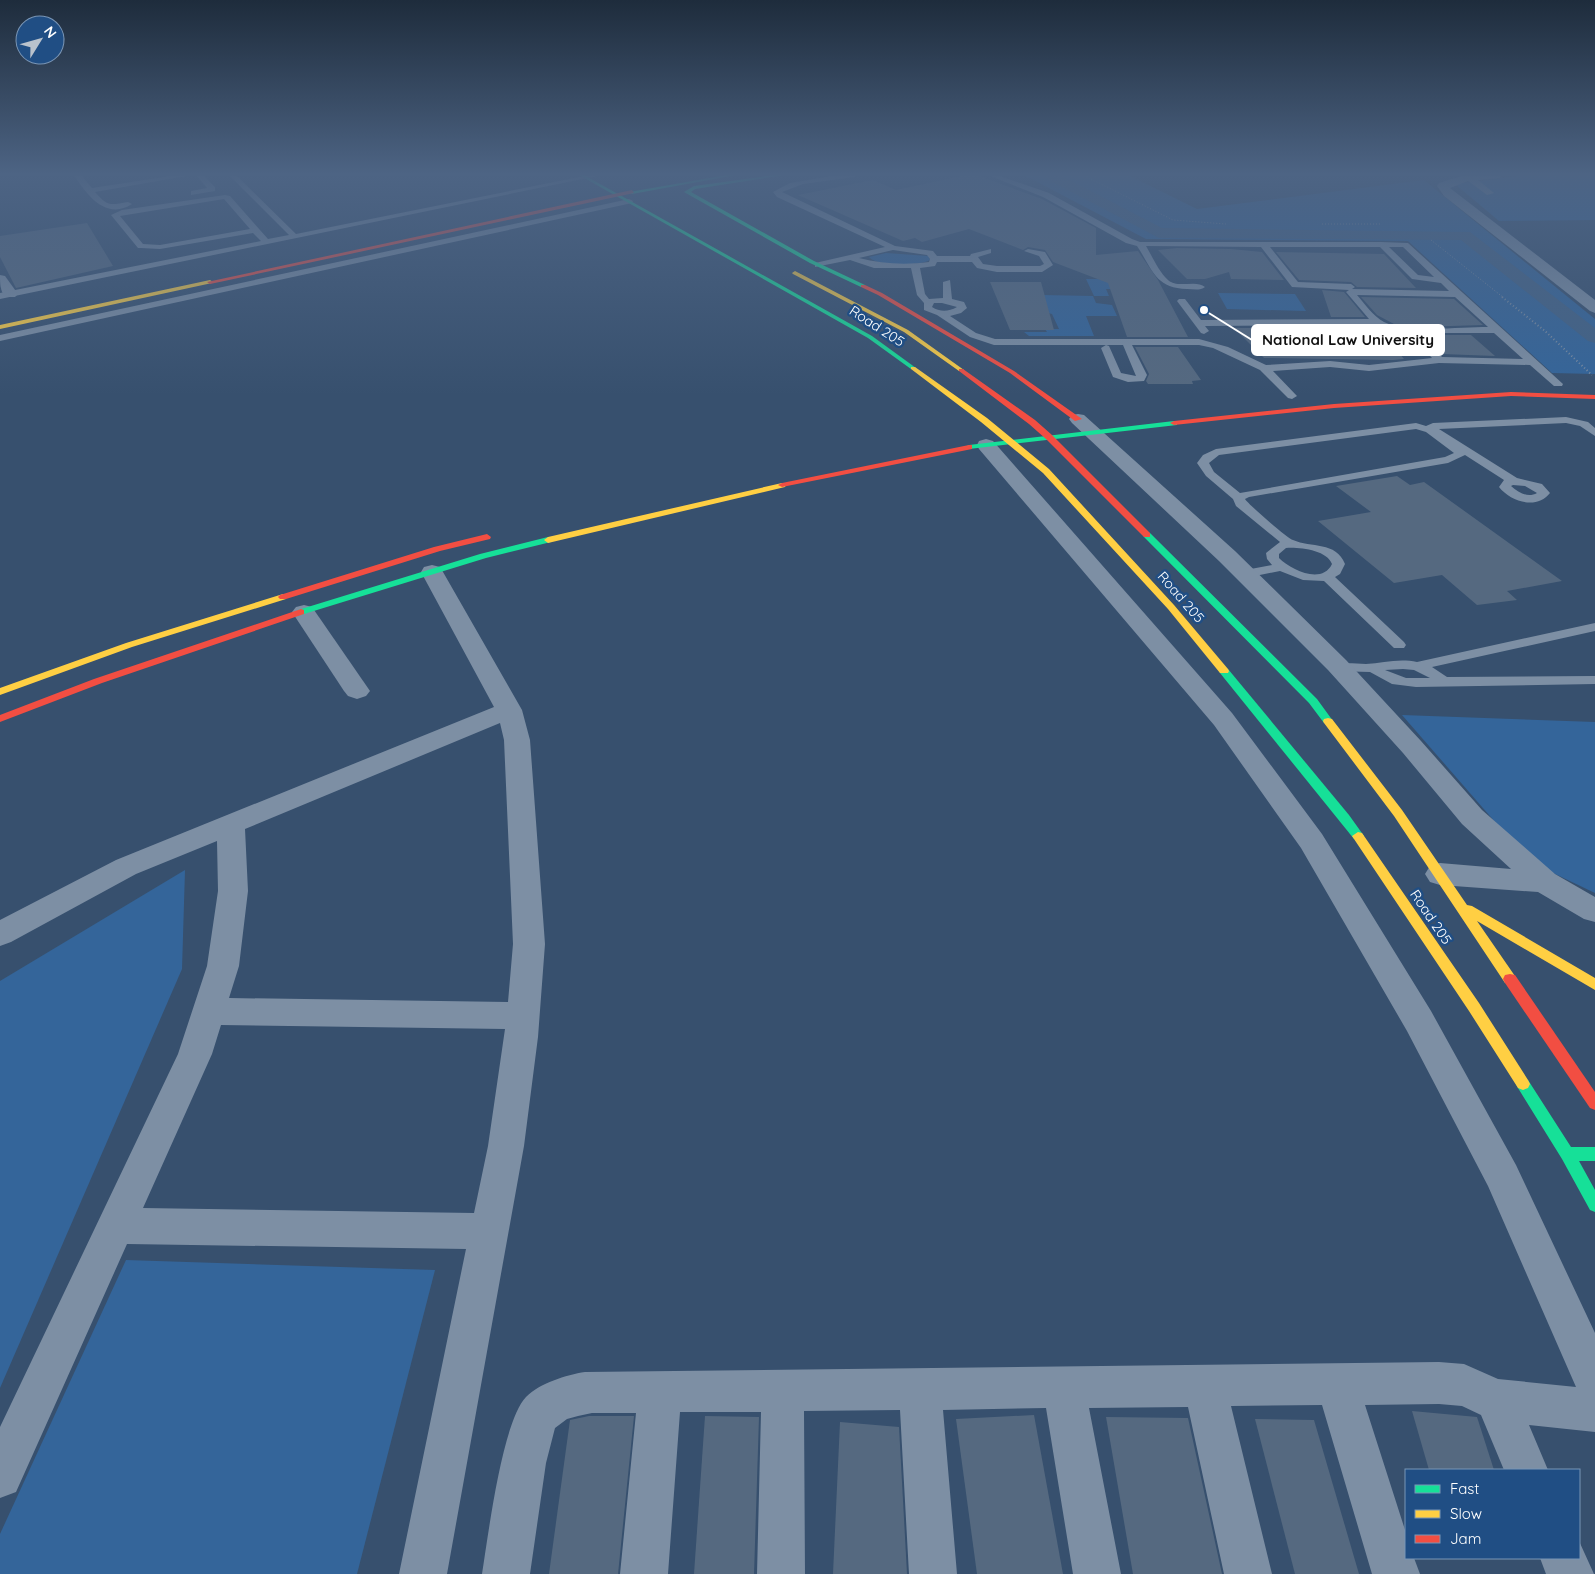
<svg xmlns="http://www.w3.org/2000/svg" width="1595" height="1574" font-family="Quicksand,sans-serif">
<rect width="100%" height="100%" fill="#37506e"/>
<g fill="#34659a">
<polygon points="1024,175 1128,175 1197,209 1424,180 1595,319 1595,374 1552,373 1408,241 1146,239"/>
<polygon points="1526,175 1595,175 1595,220 1499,221 1455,184"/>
<path d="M886,253L929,256L930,260C919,266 877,267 869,257Z"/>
<polygon points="1086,279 1122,279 1127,289 1106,289 1109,296 1093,296 1096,303 1112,305 1117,316 1086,316 1094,336 1029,336 1024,332 1047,332 1045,329 1059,329 1052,314 1048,313 1041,295 1094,296"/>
<polygon points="1218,293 1295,294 1306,311 1227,309"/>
<polygon points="1402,715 1595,722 1595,893 1530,862"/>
<polygon points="185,870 182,969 0,1388 0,981"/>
<polygon points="126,1260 435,1270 357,1574 0,1574 0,1534"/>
</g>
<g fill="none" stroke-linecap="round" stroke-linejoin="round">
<polygon fill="#416287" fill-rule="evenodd" points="1043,175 1060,175 1162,228 1470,232 1595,328 1595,343 1588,341 1461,240 1159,238 1045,178"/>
</g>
<g fill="#556980">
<polygon points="966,175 977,175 1042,199 1096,228 1096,255 1138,251 1158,280 1188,337 1127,337 1108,283 1053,262 1045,250 1028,247 1023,250 969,229 922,242 915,238 903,241 798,195 873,180 896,190"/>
<polygon points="87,223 113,266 16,288 0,257 0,236"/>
<polygon points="1177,248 1231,249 1262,252 1284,280 1231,279 1229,272 1205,279 1187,279 1158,250"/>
<polygon points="1276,252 1384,254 1416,288 1357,287 1351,282 1299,280"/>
<polygon points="990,282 1041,282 1054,330 1010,330"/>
<polygon points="1322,290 1344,292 1365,317 1331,317"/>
<polygon points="1361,297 1454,299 1483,325 1419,327 1394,324 1377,315"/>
<polygon points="1334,327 1376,327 1389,332 1407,335 1425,354 1399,353 1404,359 1393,360 1264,358 1234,328 1267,328 1290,351 1290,341 1333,338 1329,330 1335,330"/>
<polygon points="1423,335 1471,335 1495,356 1442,354"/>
<polygon points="1135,347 1178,347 1201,380 1192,381 1193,384 1148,384 1146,381 1149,374"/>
<polygon points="1397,476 1410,485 1424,482 1562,581 1507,591 1517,600 1477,605 1442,575 1394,583 1318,521 1371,512 1336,486"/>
<polygon points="1412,1411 1477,1417 1494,1470 1429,1470"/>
<polygon points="1034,1415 1063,1574 977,1574 956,1419"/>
<polygon points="589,1416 634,1416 618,1574 549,1574 570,1420"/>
<polygon points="705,1416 759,1417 754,1574 694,1574"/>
<polygon points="1106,1417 1188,1418 1222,1574 1133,1574"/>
<polygon points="1255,1419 1314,1420 1359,1574 1295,1574"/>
<polygon points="840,1422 899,1427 907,1574 833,1574"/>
</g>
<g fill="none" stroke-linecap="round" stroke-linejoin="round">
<g stroke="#7d8fa4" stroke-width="1" stroke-dasharray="1 2" stroke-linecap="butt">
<polyline points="1083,175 1173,220 1226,224"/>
<polyline points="1322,224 1381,224"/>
<polyline points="1431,240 1504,298"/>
</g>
<polyline stroke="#7d8fa4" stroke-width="2" stroke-dasharray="1 2.5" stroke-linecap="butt" points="1502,297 1545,331 1592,375"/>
<g fill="#7d8fa4" fill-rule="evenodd">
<path d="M74,175H81L92,188L177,175H192L95,192C108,207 110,205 128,202L132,204C106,221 86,194 74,175Z"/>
<polygon points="196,175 203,175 215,187 215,191 191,195 191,191 207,188"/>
<path d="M229,175H236L296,234L589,175H602L0,299V293L261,241L253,233L160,249L141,248H138L111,215L122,210L225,195L230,196L268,239L289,235ZM224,199L250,229L160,245L143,244L120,216Z"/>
<path d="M838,175H858L854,177L803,184L782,192L895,246L933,251L937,256H970L971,254L991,249V253L978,257L983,264L997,266H1040L1044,264L1039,256L1024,251L1028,249L1045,252L1053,265L1042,272H997L977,268L972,262H937L935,266L920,268L925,294L929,299L943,298V282L950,280L952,299L964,302L967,308L961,313L950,316L976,333L995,339H1199L1228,347L1266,365L1330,361L1369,365L1432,358L1408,333L1389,330L1376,325L1205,326L1209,331L1204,334L1201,333L1177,301L1179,299H1185L1201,320L1369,319L1346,292L1349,290L1292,287L1261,247L1146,246C1152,256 1159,272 1168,280C1178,289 1196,279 1205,287C1200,291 1193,289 1187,289C1155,288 1153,270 1137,246L1126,243L1043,197L988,175H997L1049,193L1132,239L1140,242H1381L1408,243L1563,384L1562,386H1554L1530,365L1439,363L1369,371L1330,367L1273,371L1297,396L1292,399L1288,398L1260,370L1213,348L1199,345H1132L1147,375L1144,381L1128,382L1113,377L1101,348L1106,345L1109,346L1121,373L1136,376L1123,345H994L970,337L937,315L924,310V303L917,295L911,268H874L850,260L815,267V263L885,247L777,197L773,192L790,183ZM1270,247H1380L1412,279L1441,283L1449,291L1352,289L1355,287L1351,284L1298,282ZM1389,247H1403L1434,277L1418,275ZM893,250L927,255L930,259L929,262C906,265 882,264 859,258ZM1357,295L1455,297L1488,327C1462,327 1405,333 1384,322C1373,316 1365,304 1357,295ZM934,303H942L957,307C948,312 940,312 932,307ZM1419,333H1494L1523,359L1442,357Z"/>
<polygon points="1467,176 1473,176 1494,193 1487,195 1467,180"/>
<polygon points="629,199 633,201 632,203 0,341 0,335"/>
<path d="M1566,417L1588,422L1595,428V436L1580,426L1566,423L1439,429L1517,478L1542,484L1550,493C1537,510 1511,502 1499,487L1504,480L1465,455L1448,463L1249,497L1245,499C1248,504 1287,538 1293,540C1311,548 1336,541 1345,564L1340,574L1335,577L1404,642L1406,645L1404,648H1394L1324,581L1303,580L1280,571L1245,578L1240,577L1238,574L1240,571L1272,565L1267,559L1266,553L1280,542L1236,506L1233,499L1206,476L1197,463L1203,455L1216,449L1416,423L1426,426L1433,423ZM1416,429L1426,432L1454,453L1445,457L1240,493L1214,472L1209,463L1219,455ZM1513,485L1525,486L1537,493C1528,498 1519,493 1511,486ZM1286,548C1299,547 1327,550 1332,564C1322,585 1291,570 1279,558V554Z"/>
<path d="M1595,623V631L1432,667L1447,677L1595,676V684L1416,687L1392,684L1370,672L1334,671L1332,668L1334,665C1344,662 1355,664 1366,664C1383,663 1399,658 1417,662ZM1403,669L1414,670L1430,678H1406L1385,670Z"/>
</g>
<g fill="#7d8fa4" fill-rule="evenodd">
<polygon points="1465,175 1502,175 1500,178 1468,181 1450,188 1595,300 1595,313 1590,311 1444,196 1437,186 1439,183"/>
<path d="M0,275L5,276L18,294L15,297H5C0,290 0,284 0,275Z"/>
<polygon points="1078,414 1084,415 1235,551 1346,660 1421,741 1482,810 1555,874 1595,897 1595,922 1584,919 1538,892 1440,885 1430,882 1425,874 1430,866 1440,863 1511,869 1462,824 1403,753 1328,670 1219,561 1072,423 1069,419 1072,415"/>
<path d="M986,439L993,441L1232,713L1322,834L1431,1011L1516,1165L1595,1333V1432L1529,1425L1548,1470H1504L1481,1415L1462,1406L1439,1404L1365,1405L1406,1533V1558H1414L1420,1574H1372L1322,1405L1231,1406L1272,1574H1224L1188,1407L1089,1408L1121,1574H1073L1046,1408L943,1410L957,1574H909L900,1410L804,1411L805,1574H757L761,1412H680L668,1574H620L636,1413H592L578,1416L567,1419L555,1428L546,1463L530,1574H482C488,1537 502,1422 526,1397C540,1383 566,1375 585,1372L1439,1362L1464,1364L1498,1379L1576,1387L1488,1186L1407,1031L1301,848L1214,725L979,449L977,445L979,441Z"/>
<path d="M432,565L440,567L443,572L522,710L530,740L545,944L538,1037L524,1146L447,1574H399L466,1249L127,1244L16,1492L0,1498V1427L178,1054L207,966L218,891L217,841L136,874L11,942L0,946V920L116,860L494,707L421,572L424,567ZM500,723L504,740L513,944L508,1002L229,998L239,966L248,891L245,829ZM221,1025L505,1029L488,1146L474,1213L143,1208L212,1054Z"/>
<polygon points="304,605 312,607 370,691 366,696 357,699 348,696 344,691 292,612 296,607"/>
<polygon points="1579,1541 1594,1574 1546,1574 1540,1558 1579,1558"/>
</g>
<g fill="#16e098" fill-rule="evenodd">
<polygon points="579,175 584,175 872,336 916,368 911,369 868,338"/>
<polygon points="727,175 736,175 632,194 629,192"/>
<polygon points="774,175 784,175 695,189 691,192 814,261 865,285 865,287 861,287 810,263 684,192 694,186"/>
<polygon points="1174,421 1177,421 1177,425 969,449 965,447 969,445"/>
<polygon points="1147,532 1150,533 1317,699 1333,721 1332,723 1324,723 1309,703 1144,537 1143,535"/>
<polygon points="548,537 552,540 551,542 486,558 304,614 301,615 296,612 298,610 480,554"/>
<polygon points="1224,668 1228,669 1349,815 1364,836 1362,839 1354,839 1220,673 1219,671 1220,669"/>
<polygon points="1523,1078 1528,1080 1571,1147 1595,1147 1595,1161 1579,1161 1595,1190 1595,1212 1590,1210 1562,1159 1518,1088 1516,1084 1518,1080"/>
</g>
<g fill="#ffcf43" fill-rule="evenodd">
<polygon points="795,271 908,330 964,370 959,371 904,332 793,274 792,273"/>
<polygon points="210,280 213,282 212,283 0,329 0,325"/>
<polygon points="911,367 915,367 987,418 1049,469 1174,605 1228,669 1229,671 1228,673 1220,673 1168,609 1043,473 981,422 911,369"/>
<polygon points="782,483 786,485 785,487 548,543 544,540 548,537"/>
<polygon points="283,594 286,595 286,599 132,647 0,695 0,688 126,643"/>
<polygon points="1328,718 1332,719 1402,810 1467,905 1472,906 1595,978 1595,990 1477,921 1517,979 1515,983 1510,984 1505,983 1394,816 1324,723 1323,721 1324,719"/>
<polygon points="1358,832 1362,833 1479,1003 1528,1080 1530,1084 1528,1088 1523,1090 1518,1088 1469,1011 1354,839 1352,836"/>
</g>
<g fill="#f24e42" fill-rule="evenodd">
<polygon points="632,190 634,193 210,284 207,282"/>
<polygon points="861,285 865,285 882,293 1014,371 1082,419 1075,421 1010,373 878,295 861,287"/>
<polygon points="959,369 963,369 1035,420 1052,435 1150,533 1150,537 1144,537 1046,439 1029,424 959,371"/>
<polygon points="1511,392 1595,395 1595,399 1511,396 1334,408 1174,425 1170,423 1174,421 1334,404"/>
<polygon points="969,445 972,445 972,449 782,487 778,485 782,483"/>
<polygon points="487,534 491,537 490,539 440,551 286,599 280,599 278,597 280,595 434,547"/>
<polygon points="301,609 304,610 304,614 102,683 0,722 0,715 94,679"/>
<polygon points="1510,974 1515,975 1595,1092 1595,1110 1590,1108 1505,983 1503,979 1505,975"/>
</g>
</g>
<linearGradient id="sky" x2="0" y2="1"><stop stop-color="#1e2c3c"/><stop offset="0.44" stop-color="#4d6484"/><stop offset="1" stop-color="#4d6484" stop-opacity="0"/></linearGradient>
<rect width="1595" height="395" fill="url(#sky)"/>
<g text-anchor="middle" stroke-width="5" stroke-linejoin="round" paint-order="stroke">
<g font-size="14" fill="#fff" stroke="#204e84">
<text transform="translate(877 326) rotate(33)" y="5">Road 205</text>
<text transform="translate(1181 597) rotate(49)" y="5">Road 205</text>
<text transform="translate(1431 917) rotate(56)" y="5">Road 205</text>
</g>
</g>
<path fill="none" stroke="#fff" stroke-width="2" d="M1204 310L1252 340"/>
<circle fill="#fff" stroke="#204e84" stroke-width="2" cx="1204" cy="310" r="5"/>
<rect fill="#fff" stroke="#fff" stroke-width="2" x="1252" y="325" width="192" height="30" rx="5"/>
<g font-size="15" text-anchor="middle" font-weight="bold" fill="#111">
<text x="1348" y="345">National Law University</text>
</g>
<rect x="1405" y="1469" width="175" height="90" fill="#204e84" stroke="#7995b5"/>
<rect x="1415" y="1485" width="25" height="8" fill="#16e098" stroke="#7995b5"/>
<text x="1450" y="1494" font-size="15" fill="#ffffff">Fast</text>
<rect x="1415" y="1510" width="25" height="8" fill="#ffcf43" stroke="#7995b5"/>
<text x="1450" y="1519" font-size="15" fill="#ffffff">Slow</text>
<rect x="1415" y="1535" width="25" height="8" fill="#f24e42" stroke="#7995b5"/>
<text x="1450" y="1544" font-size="15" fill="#ffffff">Jam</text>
<g transform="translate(40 40) rotate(53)"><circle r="24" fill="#204e84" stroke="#7995b5"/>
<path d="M0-4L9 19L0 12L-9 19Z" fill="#b9c2cc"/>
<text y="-8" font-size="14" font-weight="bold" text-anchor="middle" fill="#ffffff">N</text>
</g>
</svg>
